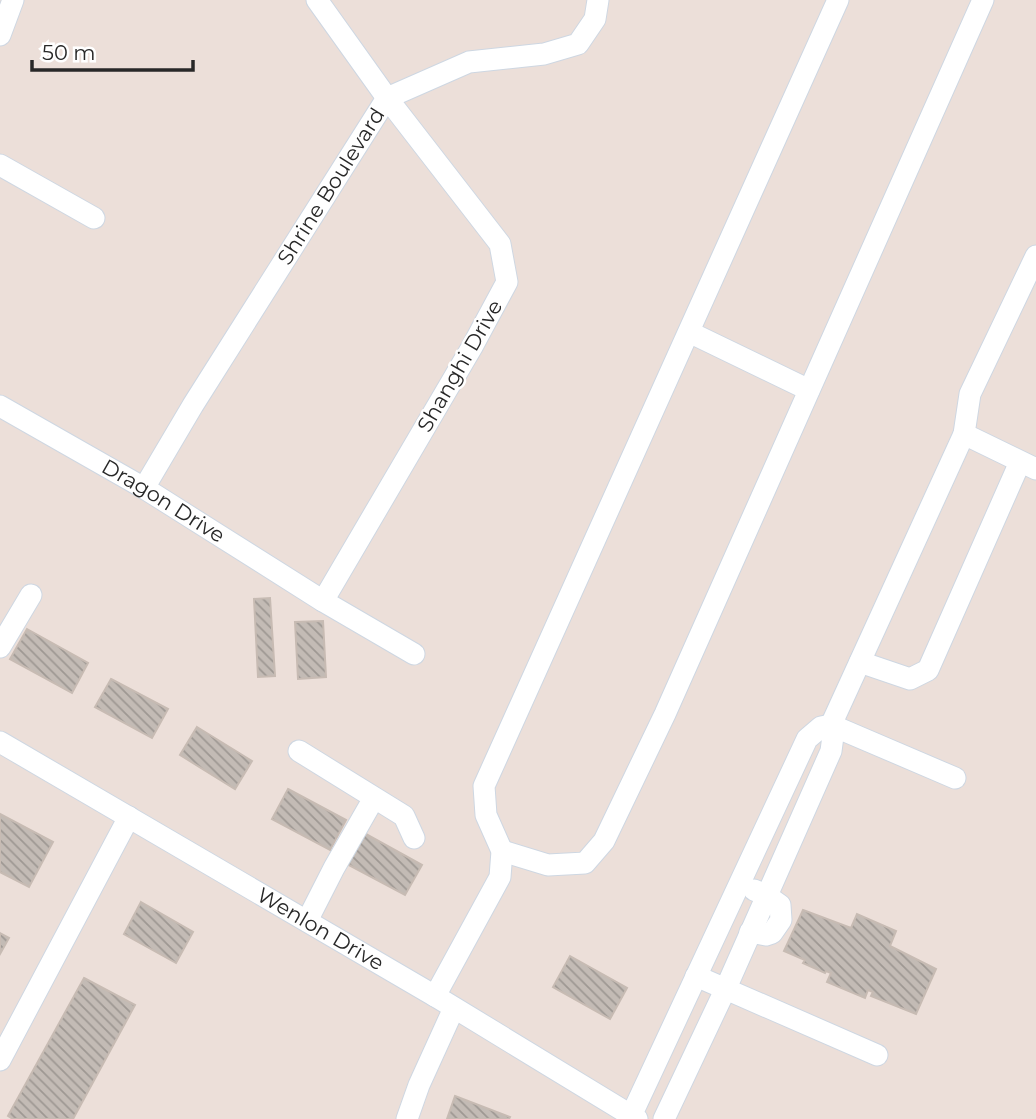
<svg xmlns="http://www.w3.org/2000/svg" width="1036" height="1119" font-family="Montserrat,sans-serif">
<defs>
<pattern id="building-back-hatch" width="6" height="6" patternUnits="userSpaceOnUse" patternTransform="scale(1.75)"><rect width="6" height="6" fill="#c3bbb5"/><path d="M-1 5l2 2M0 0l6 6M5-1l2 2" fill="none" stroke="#9e9893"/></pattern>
</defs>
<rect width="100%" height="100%" fill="#ecdfd9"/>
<g fill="url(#building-back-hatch)" stroke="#c7bbb3" stroke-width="2">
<polygon points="270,598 275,676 258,677 254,599"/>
<polygon points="323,621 326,677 298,679 295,622"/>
<polygon points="27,629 88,663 72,693 10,659"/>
<polygon points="111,679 168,709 152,738 95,707"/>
<polygon points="197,727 252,761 235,789 180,755"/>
<polygon points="288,789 346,820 330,850 272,819"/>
<polygon points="0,814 53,842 29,887 0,872"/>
<polygon points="364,833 422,865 405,895 347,864"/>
<polygon points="141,902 193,932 176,963 124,934"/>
<polygon points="803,910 851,928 857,914 896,931 890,946 936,969 916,1014 871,996 873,992 868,990 865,998 827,982 831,973 826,971 825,973 803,963 805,960 784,951"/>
<polygon points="0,933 9,938 0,954"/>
<polygon points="570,956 627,988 610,1019 553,987"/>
<polygon points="84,978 135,1005 73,1119 13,1119 8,1116"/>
<polygon points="455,1096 510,1117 509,1119 447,1119"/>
</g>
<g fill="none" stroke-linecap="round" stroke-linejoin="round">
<defs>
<g id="minor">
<polyline points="317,0 387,98 500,244 507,282 472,347 323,601"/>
<polyline points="0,35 13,0"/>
<polyline points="0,165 94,218"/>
<polyline points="1036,256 970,394 964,434 1036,469"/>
<polyline points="689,332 809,390"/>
<path id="s1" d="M0,406L144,488L323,601L414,654"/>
<path id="s2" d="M144,488L193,405L387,98L469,62L544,54L578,44L595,19L598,0"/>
<polyline points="0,647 31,595"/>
<polyline points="860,662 910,679 928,670 1020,462"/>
<path id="s3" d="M0,742L440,999L637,1119"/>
<polyline points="299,751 404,816 414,838"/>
<polyline points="955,778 831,725 964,434"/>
<polyline points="502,851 548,865 585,863 604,841 665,714 983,0"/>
<polyline points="307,921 334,868 374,798"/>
<polyline points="750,932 766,935 772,933 781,920 780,905 766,895 754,890"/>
<polyline points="696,976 877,1055"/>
<polyline points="435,996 500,877 502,851 486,815 484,786 838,0"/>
<polyline points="0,1060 129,817"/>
<polyline points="631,1116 807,739 821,727 831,725 833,736 831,751 726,988 664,1119"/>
<polyline points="407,1119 419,1085 454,1008"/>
</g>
</defs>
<use href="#minor" stroke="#ced7e2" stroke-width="23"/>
<use href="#minor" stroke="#fff" stroke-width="21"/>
</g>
<g text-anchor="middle" stroke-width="5" stroke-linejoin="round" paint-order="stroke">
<g font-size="21" fill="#282828" stroke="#fff">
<text dy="7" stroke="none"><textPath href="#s2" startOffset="355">Shrine Boulevard</textPath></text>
<text transform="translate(460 366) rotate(-60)" y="7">Shanghi Drive</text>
<text dy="7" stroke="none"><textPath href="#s1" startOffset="189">Dragon Drive</textPath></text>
<text dy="7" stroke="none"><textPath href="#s3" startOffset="371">Wenlon Drive</textPath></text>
</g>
</g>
<path d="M32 60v10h161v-10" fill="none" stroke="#282828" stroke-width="3.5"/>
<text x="42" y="60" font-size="21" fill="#282828" stroke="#ffffff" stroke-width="5" paint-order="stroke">50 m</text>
</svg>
